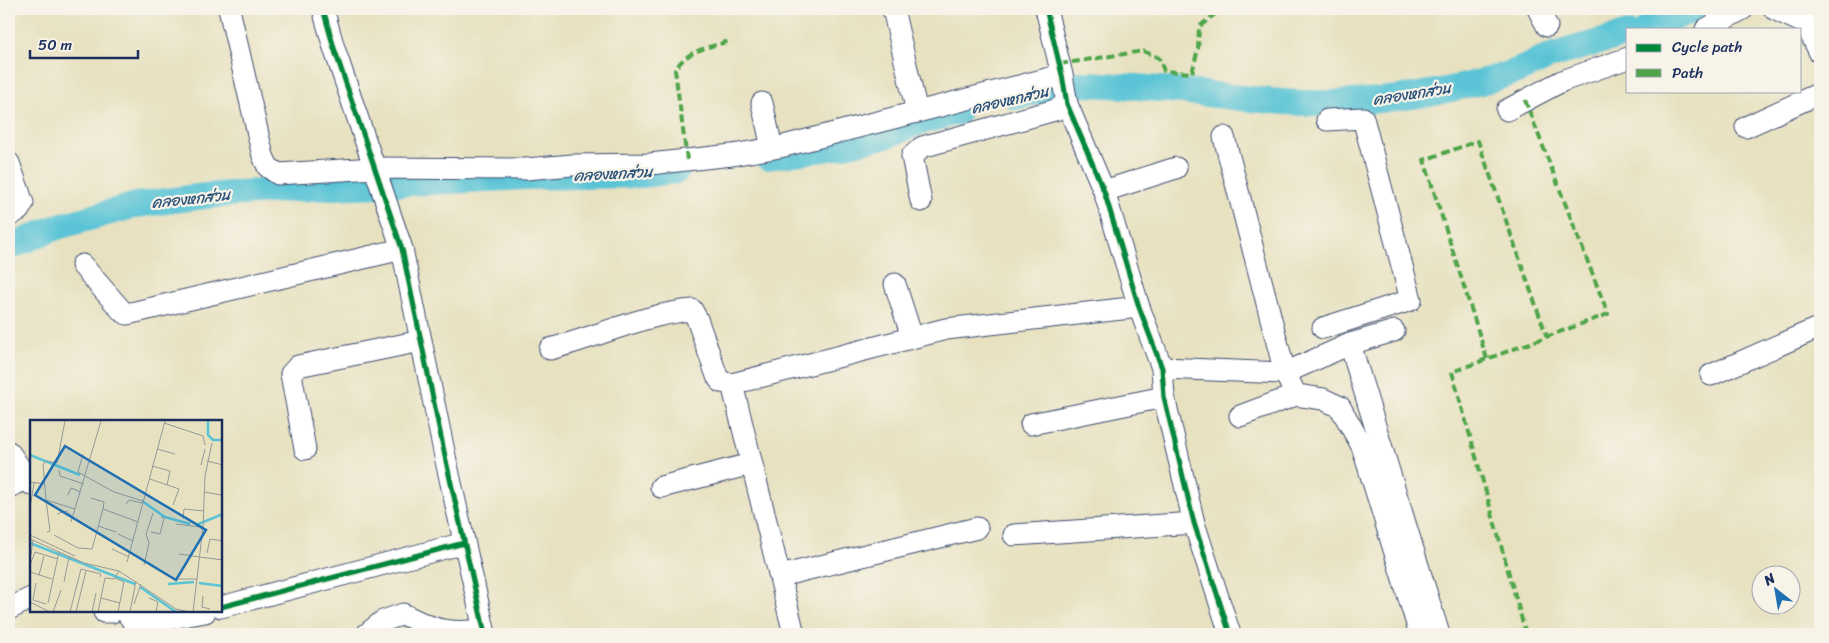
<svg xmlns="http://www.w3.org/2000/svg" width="1829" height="643" font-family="Sriracha,'Playpen Sans Thai',sans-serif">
<rect width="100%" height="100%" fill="#f7f3e8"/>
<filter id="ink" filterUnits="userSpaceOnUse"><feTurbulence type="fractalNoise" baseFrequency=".02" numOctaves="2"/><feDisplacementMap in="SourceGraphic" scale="10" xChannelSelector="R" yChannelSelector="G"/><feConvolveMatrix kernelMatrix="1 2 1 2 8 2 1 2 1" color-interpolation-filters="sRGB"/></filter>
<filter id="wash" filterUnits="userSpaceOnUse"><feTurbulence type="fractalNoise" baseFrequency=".0096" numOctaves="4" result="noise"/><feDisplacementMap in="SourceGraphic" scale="20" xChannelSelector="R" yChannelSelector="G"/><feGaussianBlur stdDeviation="1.12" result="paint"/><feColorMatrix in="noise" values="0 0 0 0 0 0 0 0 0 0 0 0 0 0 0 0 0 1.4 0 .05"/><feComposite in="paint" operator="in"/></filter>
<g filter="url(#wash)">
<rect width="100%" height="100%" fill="#e7e1c0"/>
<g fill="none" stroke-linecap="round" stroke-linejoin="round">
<g stroke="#5ac4d6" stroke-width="26">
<polyline points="1647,29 1695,9"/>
<path d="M1015,97C1036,92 1059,85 1082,84C1094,84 1107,85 1120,86C1191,89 1262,105 1334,103C1390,101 1449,92 1502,76C1519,72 1535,62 1551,56C1576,48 1602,41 1628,34"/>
<polyline points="768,157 831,148 888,135 924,121 958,112"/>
<polyline points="388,184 527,177 641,175 677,171"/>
<polyline points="9,247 57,227 136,205 205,196 293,189 379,185"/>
</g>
</g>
</g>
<g filter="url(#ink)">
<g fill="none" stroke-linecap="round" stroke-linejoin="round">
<defs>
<g id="minor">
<polyline points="229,9 263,156 268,167 278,174 375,168 526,169 572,165 650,164 732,155 780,147 1062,75"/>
<polyline points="323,9 334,48 402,249 446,461 485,634"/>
<polyline points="893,9 917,112"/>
<polyline points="1046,9 1062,75 1067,104 1104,191 1139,307 1162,368 1164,397 1194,523 1230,634"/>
<polyline points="1538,9 1547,26"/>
<polyline points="1774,9 1804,23"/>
<polyline points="1798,9 1820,53"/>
<polyline points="1706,29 1743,9"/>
<polyline points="762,103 772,148"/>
<polyline points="1507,110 1562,81 1628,58"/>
<polyline points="1746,127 1820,93"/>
<polyline points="1224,137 1285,373 1296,395 1323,399 1340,407 1362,446 1420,634"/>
<polyline points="9,163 23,203 19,210 9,216"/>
<polyline points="1104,191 1176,168"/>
<polyline points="921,201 912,156 922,147 1055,110 1067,104"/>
<polyline points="82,265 122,311 127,314 402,249"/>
<polyline points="895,284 912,337"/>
<polyline points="1323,328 1411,300 1363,118 1327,120"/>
<polyline points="1350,344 1439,634"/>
<path d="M550,349C597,337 645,314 692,310L697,319L717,376L721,382L732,384L946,329L1139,307"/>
<polyline points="1162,368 1285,373 1350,344 1394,331"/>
<polyline points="1711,375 1820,327"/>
<polyline points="732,384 794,634"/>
<polyline points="1240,416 1296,395"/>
<polyline points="1031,424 1164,397"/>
<polyline points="305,449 291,374 298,366 421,341"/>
<polyline points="9,452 31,484"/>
<polyline points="9,487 27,479"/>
<polyline points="661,487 751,464"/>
<polyline points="1014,535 1194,523"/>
<polyline points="780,576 977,528"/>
<polyline points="221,607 464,543"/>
<polyline points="9,609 31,598"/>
<polyline points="104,612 112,612"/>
<polyline points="126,612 136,625 205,612"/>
<path d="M367,634L383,621L403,614C436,631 447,634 484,630"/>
</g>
</defs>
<use href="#minor" stroke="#3a4a6d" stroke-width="23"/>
<use href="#minor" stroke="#fff" stroke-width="21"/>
<g stroke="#4fa44a" stroke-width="4" stroke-dasharray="8 4" stroke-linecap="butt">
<polyline points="1060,64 1143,51 1159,58 1164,71 1192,73 1198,49 1199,27 1215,14 1233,9"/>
<polyline points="1525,100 1608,314 1452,372 1526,634"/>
<path d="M687,160L675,70C686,50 710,47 730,41"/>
<polyline points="1487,359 1424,160 1478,141 1547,337"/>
</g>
<defs>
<g id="cycleway">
<polyline points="323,9 334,48 402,249 446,461 485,634"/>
<polyline points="1046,9 1062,75 1067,104 1104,191 1139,307 1162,368 1164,397 1194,523 1230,634"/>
<polyline points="221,607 464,543"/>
</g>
</defs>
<use href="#cycleway" stroke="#f7f3e8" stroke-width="8"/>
<use href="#cycleway" stroke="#00873e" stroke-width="5"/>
</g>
</g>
<g text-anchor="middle" stroke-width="4.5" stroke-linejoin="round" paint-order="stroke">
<g font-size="15" font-style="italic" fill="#2b547c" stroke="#f7f3e8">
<text transform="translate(1412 94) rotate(-9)" y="5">คลองหกส่วน</text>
<text transform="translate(1010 100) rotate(-13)" y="5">คลองหกส่วน</text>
<text transform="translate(613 174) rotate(-3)" y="5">คลองหกส่วน</text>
<text transform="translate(191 199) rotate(-6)" y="5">คลองหกส่วน</text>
</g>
</g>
<g transform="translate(30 420)">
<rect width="192" height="192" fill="#e7e1c0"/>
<path fill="none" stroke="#5ac4d6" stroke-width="2.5" d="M178,1V15L183,20H193M0,35L50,55M112,81L135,97L160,104M166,105L193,94M0,123L105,164M169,163L193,166M138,164L164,162M110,167L146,192"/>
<path fill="none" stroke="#959a99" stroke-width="1" d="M35,1L27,43L17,41L13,44L16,80L45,89M134,3L173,16L175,25M127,29L145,34M53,34L48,52L84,72L113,81M177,41L193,45M171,45L175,29M122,46L140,51L137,65M29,50L30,56L54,64M120,59L149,69L143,85M0,62L15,64M174,72L191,75M38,75L41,68L51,72M61,78L74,82L73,89L108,102M16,80L20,111L17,112M96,84L99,80L112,83M0,88L4,63M27,94L36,91L43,97M153,99L154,89L174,91M41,102L71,1M146,104L170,107L173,111M68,106L86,112M121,112L130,114L134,98L131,97M88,114L103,121M0,115L45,136M24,115L48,128L62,129L73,89M0,119L54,143L89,151L146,189L159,192M82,129L99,137M177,133L180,119L193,121M149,134L170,137M1,135L3,120M170,137L193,140M97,142L135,1M0,145L5,132L28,139M114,145L119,123L116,114L123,93M0,152L22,159M9,155L14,136M85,158L94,162L88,192M145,159H167M34,162L39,137M6,163L3,180L16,184M173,176L172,187L180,189M71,178L90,183M119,178L128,182L126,192M0,182L20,192M18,183L29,132M104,184L111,164M23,192L31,170M40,192L51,149L71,154L70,157M46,192L56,151M62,192L66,173M68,192L75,158L84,159L89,151M100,192L106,161M163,192L173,107L175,56L182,23"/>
<path fill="#1f6fb2" fill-opacity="0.15" stroke="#1f6fb2" stroke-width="2.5" d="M35,26L176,110L146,160L5,75Z"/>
<rect width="192" height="192" fill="none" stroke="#1b2f5e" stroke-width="2.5"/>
</g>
<rect width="1829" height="643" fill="none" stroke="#f7f3e8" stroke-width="30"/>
<rect x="1626" y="28" width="175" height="65" fill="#f7f3e8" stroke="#9fa5b1"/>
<rect x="1636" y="44" width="25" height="8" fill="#00873e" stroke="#9fa5b1"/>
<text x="1672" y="52" font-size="15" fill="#1b2f5e">Cycle path</text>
<rect x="1636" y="69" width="25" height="8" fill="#4fa44a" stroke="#9fa5b1"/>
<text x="1672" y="78" font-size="15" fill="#1b2f5e">Path</text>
<g transform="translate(1776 590) rotate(329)"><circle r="24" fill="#f7f3e8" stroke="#9fa5b1"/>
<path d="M0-4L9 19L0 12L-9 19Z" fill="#1f6fb2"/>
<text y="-8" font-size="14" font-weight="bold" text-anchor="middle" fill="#1b2f5e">N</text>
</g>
<path d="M30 50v8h108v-8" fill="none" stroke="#1b2f5e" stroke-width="2.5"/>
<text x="38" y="50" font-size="15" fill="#1b2f5e" stroke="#f7f3e8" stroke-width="4" paint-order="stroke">50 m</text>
</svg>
